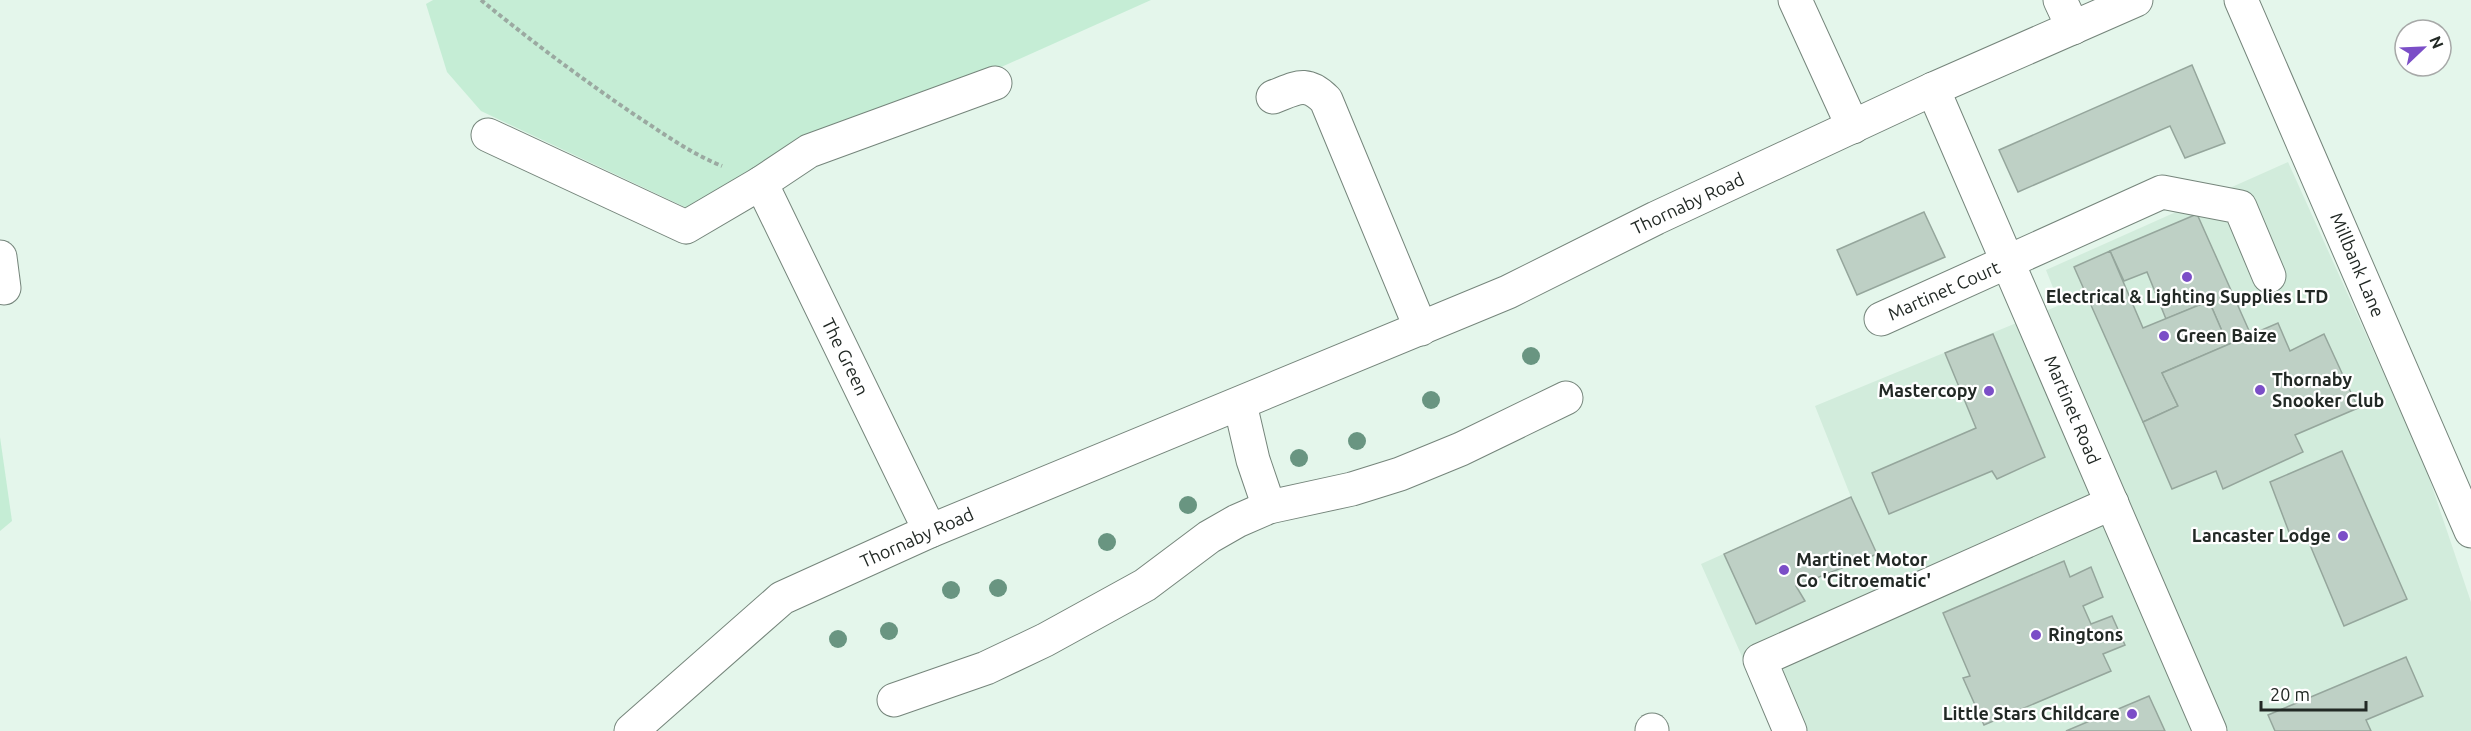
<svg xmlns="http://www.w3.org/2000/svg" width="2471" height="731" font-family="Ubuntu,sans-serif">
<rect width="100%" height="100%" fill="#e4f6eb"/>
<polygon fill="#d2ecdc" points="2288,162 2424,463 2471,602 2471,731 1775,731 1701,564 1851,497 1815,406 2060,305 2046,270"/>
<g fill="#c5edd5">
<polygon points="433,0 1151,0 687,208 481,111 447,72 426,4"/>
<polygon points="0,437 12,521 0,531"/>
</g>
<g fill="#bed0c5" stroke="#95a69c" stroke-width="1.5">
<polygon points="2192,65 2225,143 2185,158 2170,126 2018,192 1999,150"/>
<polygon points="1924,212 1945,257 1857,295 1837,250"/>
<polygon points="2197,214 2251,335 2228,345 2209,301 2166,319 2147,272 2124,281 2110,251"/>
<polygon points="2110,251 2143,328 2209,301 2228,345 2162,373 2178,406 2143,422 2074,267"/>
<polygon points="2278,323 2290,351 2324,334 2358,408 2295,435 2303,452 2223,489 2216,471 2172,489 2143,422 2178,406 2162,373"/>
<polygon points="1993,334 2045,457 1997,479 1992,471 1889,514 1872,473 1976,428 1945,353"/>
<polygon points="2342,451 2407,599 2344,626 2305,533 2292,540 2270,482"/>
<polygon points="1851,497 1877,554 1796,586 1805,601 1756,624 1724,554"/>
<polygon points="2064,561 2070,577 2091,567 2103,597 2083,606 2091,624 2112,616 2125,645 2103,654 2111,671 1984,725 1963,678 1970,676 1943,613"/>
<polygon points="2406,657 2423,696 2366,720 2371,731 2275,731 2268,715"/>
<polygon points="2149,696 2165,731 2066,731"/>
</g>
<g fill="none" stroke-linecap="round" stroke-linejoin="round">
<defs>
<g id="minor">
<polyline points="1795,0 1853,127"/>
<polyline points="2060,0 2073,28"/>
<polyline points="2241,0 2471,531"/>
<polyline points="1933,89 2210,731"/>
<path d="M1273,97C1297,88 1306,80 1326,100L1421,329"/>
<polyline points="488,135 686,227 761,183 809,151 995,83"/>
<polyline points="761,183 930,531"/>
<polyline points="0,257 4,288"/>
<polyline points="1881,319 2162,192 2240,207 2269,276"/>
<polyline points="1240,404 1253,460 1269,507"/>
<polyline points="894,700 986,668 1045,640 1145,585 1209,537 1237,521 1269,507 1352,489 1400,474 1461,449 1566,398"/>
<polyline points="631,731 782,598 930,531 1508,292 1656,218 1933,89 2136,0"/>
<polyline points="1652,731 1652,730"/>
<polyline points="1790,731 1760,660 2112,503"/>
</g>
</defs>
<use href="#minor" stroke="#75857b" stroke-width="35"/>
<path stroke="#9ba9a1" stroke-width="4" stroke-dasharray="4.5 3" stroke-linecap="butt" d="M481,0C531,41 582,79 635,115C664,134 690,153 722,166"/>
<use href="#minor" stroke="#fff" stroke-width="33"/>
</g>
<g fill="#699581">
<circle cx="1531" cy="356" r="9"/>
<circle cx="1431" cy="400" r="9"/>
<circle cx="1357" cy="441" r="9"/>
<circle cx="1299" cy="458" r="9"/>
<circle cx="1188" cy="505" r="9"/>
<circle cx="1107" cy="542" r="9"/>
<circle cx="998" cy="588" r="9"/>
<circle cx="951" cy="590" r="9"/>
<circle cx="889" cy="631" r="9"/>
<circle cx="838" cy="639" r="9"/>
</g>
<g fill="#7b4ec7" stroke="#fff" stroke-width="2">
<circle cx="2187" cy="277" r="6"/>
<circle cx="2164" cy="336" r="6"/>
<circle cx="2260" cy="390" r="6"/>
<circle cx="1989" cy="391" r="6"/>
<circle cx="2343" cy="536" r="6"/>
<circle cx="1784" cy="570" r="6"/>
<circle cx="2036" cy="635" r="6"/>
<circle cx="2132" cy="714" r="6"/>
</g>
<g text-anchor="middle" stroke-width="4.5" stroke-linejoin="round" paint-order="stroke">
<g font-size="18" fill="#222925" stroke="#fff">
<text transform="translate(1688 204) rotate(-25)" y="6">Thornaby Road</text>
<text transform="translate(2357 265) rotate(67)" y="6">Millbank Lane</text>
<text transform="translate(1944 291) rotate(-24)" y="6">Martinet Court</text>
<text transform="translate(845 357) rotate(64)" y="6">The Green</text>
<text transform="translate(2072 410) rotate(67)" y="6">Martinet Road</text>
<text transform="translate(917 538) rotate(-24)" y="6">Thornaby Road</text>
</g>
<g font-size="18" font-weight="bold" fill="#222925" stroke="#fff" text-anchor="start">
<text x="2187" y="303" text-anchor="middle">Electrical &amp; Lighting Supplies LTD</text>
<text x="2176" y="342">Green Baize</text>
<text x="2272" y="386">Thornaby<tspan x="2272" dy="21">Snooker Club</tspan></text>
<text x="1977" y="397" text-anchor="end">Mastercopy</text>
<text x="2331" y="542" text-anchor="end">Lancaster Lodge</text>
<text x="1796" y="566">Martinet Motor<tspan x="1796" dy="21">Co 'Citroematic'</tspan></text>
<text x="2048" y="641">Ringtons</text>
<text x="2120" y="720" text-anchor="end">Little Stars Childcare</text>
</g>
</g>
<g transform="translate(2423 48) rotate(67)"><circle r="28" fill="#ffffff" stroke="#a7a9a8" stroke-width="1.5"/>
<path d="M0-4.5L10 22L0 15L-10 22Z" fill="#7b4ec7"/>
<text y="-9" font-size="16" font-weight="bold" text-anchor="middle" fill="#222925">N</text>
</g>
<path d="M2261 701v9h105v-9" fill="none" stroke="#222925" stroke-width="3"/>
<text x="2270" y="701" font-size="18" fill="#222925" stroke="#ffffff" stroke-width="4.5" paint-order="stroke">20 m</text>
</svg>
